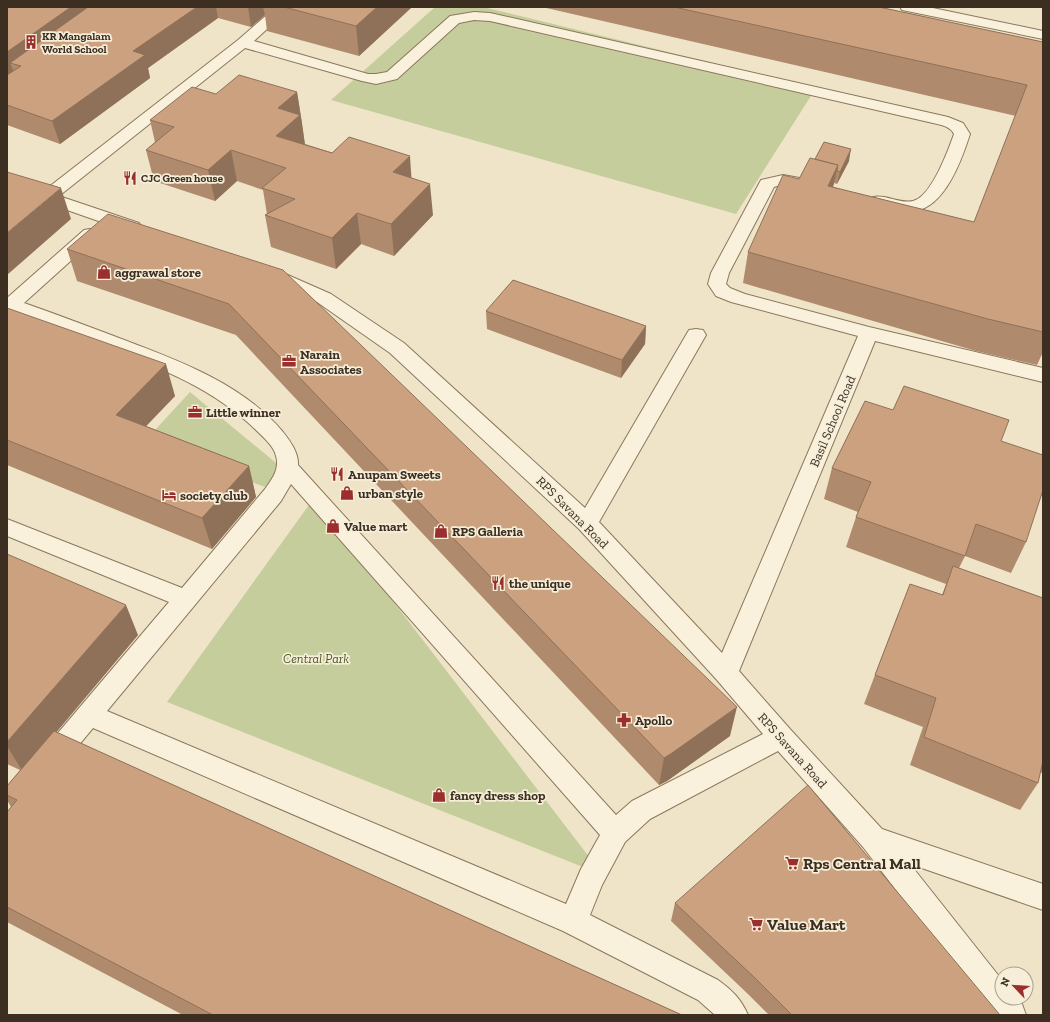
<svg xmlns="http://www.w3.org/2000/svg" width="1050" height="1022" font-family="'Zilla Slab',serif">
<rect width="100%" height="100%" fill="#efe4c8"/>
<g fill="#c6cd9c">
<polygon points="435,7 483,7 816,88 736,214 331,100"/>
<polygon points="190,392 281,467 265,487 144,442"/>
<polygon points="314,498 603,875 167,702"/>
</g>
<g fill="none" stroke-linecap="round" stroke-linejoin="round">
<defs>
<g id="street">
<path d="M276,7H291L254,41L368,74H376L387,72L450,16L474,12L490,13L948,117L963,123L970,134C962,159 945,207 915,211C902,213 886,208 873,205L870,201L873,197C886,194 899,204 913,201C931,197 948,151 954,134C950,126 941,125 933,123L490,21L474,20L459,23L397,79L376,84L362,81L245,48L59,196L139,223L142,227L139,231L133,232L127,231L7,189V178L45,190L238,40Z"/>
<polygon points="900,7 928,7 1043,31 1043,39 907,11 902,10"/>
<path d="M783,175L816,181L818,185L816,189C802,192 788,182 774,187L729,273L726,284L730,288L745,294L869,327L1043,368V382L875,341L739,671L790,729L882,829L1043,884V910L910,864L1002,980V998H1016L1022,1004L1026,1015H992L863,847L778,751L650,819L625,842L602,885L590,915L718,980C732,990 741,999 748,1015H715L698,1000L563,931L93,728L59,769L50,772L41,769L37,761L41,753L169,602L7,536V519L182,588L265,489C272,479 280,469 276,456C274,446 263,437 256,430C214,389 161,368 108,348C76,336 45,324 14,312L7,314V298L84,230L90,229L96,230L99,234L96,238L24,303C56,314 87,326 119,338C177,360 242,383 283,432C290,441 299,453 298,465L616,815L632,801L763,734L717,680L579,529L390,353L317,302L269,280L266,276L269,272L275,270L281,272L331,294L404,343L585,508L689,330L696,329L703,330L706,335L599,522L722,653L858,336L731,302L716,296L708,284L711,273L761,180ZM291,484L600,835L581,869L566,904L107,711L281,501Z"/>
</g>
</defs>
<use href="#street" stroke="#8b775d" stroke-width="2"/>
<use href="#street" fill="#f9f1dc" fill-rule="evenodd"/>
</g>
<g fill="#af8a6d">
<polygon points="7,7 412,7 359,56 267,31 265,15 251,27 218,18 148,68 150,78 60,144 7,125"/>
<polygon points="542,7 879,7 1043,42 1043,352 1037,365 976,351 743,283 748,252 799,179 815,159 849,161 837,184 834,183 833,187 974,222 1016,116"/>
<polygon points="297,92 305,144 412,178 433,215 394,256 361,244 336,269 271,247 265,215 267,214 263,190 237,181 215,201 154,181 146,150 155,142 150,120 216,94"/>
<polygon points="67,249 283,270 730,736 667,781 659,785 236,335 77,281"/>
<polygon points="7,308 175,396 146,426 249,466 256,497 212,549 7,465"/>
<polygon points="486,311 646,326 645,344 621,378 487,329"/>
<polygon points="893,410 1001,441 1026,542 1011,573 965,556 959,568 1043,598 1043,773 1040,772 1038,783 1020,810 910,765 923,727 864,704 898,614 942,595 946,584 846,547 856,517 858,512 824,499 832,468"/>
<polygon points="7,554 138,635 56,732 682,1015 183,1015 7,922 7,812 11,807 7,800 7,786 20,770 7,764"/>
<polygon points="675,903 1000,1015 769,1015 749,995 671,921"/>
</g>
<g fill="#8f7159">
<polygon points="71,7 108,7 21,66 10,63 15,75 7,81 7,52"/>
<polygon points="197,7 216,7 218,18 148,68 150,78 60,144 52,121 133,51"/>
<polygon points="248,7 263,7 265,15 251,27"/>
<polygon points="377,7 412,7 359,56 356,26"/>
<polygon points="297,92 302,123 305,146 276,136 278,108"/>
<polygon points="851,149 849,161 837,184 840,172"/>
<polygon points="231,150 237,181 215,201 208,170"/>
<polygon points="410,156 412,187 393,172"/>
<polygon points="838,165 831,196 828,186"/>
<polygon points="430,184 433,215 394,256 391,224"/>
<polygon points="61,188 71,219 7,275 7,233"/>
<polygon points="357,213 361,244 336,269 332,238"/>
<polygon points="646,326 645,344 621,378 622,360"/>
<polygon points="166,364 175,396 127,446 116,415"/>
<polygon points="249,466 256,497 212,549 202,518"/>
<polygon points="126,605 138,635 23,772 7,746 7,742"/>
<polygon points="737,707 730,736 667,781 659,785 664,758"/>
</g>
<g fill="#cca17f" stroke="#8f7159">
<polygon points="7,7 71,7 7,52"/>
<polygon points="88,7 197,7 133,51 145,55 52,121 7,105 7,75 21,66 10,63"/>
<polygon points="284,7 377,7 356,26"/>
<polygon points="674,7 879,7 1043,42 1043,332 988,319 748,252 783,175 799,179 810,158 838,165 828,186 974,222 1027,85"/>
<polygon points="239,75 297,92 278,108 300,115 276,136 332,153 349,137 410,156 393,172 430,184 391,224 357,213 332,238 265,215 295,199 262,188 286,168 231,150 208,170 146,150 174,127 150,120 192,87 216,94"/>
<polygon points="824,142 851,149 840,172 837,171 838,165 815,159"/>
<polygon points="7,172 61,188 7,233"/>
<polygon points="108,214 283,270 737,707 672,753 664,758 229,304 67,249"/>
<polygon points="513,280 646,326 622,360 486,311"/>
<polygon points="7,308 166,364 116,415 249,466 202,518 7,440"/>
<polygon points="904,386 1009,420 1001,441 1043,455 1043,490 1026,542 976,524 965,556 856,517 871,482 832,468 865,401 893,410"/>
<polygon points="7,554 126,605 7,742"/>
<polygon points="953,566 1043,598 1043,761 1038,783 924,737 936,698 875,675 910,584 943,595"/>
<polygon points="54,731 682,1015 213,1015 7,907 7,812 17,800 7,795 7,786"/>
<polygon points="808,785 1000,1015 792,1015 755,978 675,903"/>
</g>
<defs>
<symbol id="building-bare" viewBox="-9 -9 18 18"><path d="M-4-6H4V6H1V3H-1V6H-4ZM-2.5-4.3h1.7v1.8h-1.7ZM.8-4.3h1.7v1.8H.8ZM-2.5-1h1.7V.8h-1.7ZM.8-1h1.7V.8H.8Z" fill="#9a2f2d" stroke="#f6eed8" stroke-width="2.5" paint-order="stroke"/></symbol>
<symbol id="restaurant-bare" viewBox="-9 -9 18 18"><path d="M-5-6h1v4h1v-4h1v4h1v-4h1v5L-1.5 .5V6h-2V.5L-5-1ZM5-6V6H3V1.5H1.5Q1.5-4 5-6Z" fill="#9a2f2d" stroke="#f6eed8" stroke-width="2.5" paint-order="stroke"/></symbol>
<symbol id="shop-bare" viewBox="-9 -9 18 18"><path d="M-5-2.5h2.3a2.7 3.5 0 0 1 5.4 0H5L5.5 6h-11ZM-1.5-2.5h3a1.5 2.3 0 0 0-3 0Z" fill="#9a2f2d" stroke="#f6eed8" stroke-width="2.5" paint-order="stroke"/></symbol>
<symbol id="office-bare" viewBox="-9 -9 18 18"><path d="M-6-3h4V-5.5h4V-3h4V5H-6ZM-1-4.5V-3h2v-1.5ZM-6 0V1H6V0Z" fill="#9a2f2d" stroke="#f6eed8" stroke-width="2.5" paint-order="stroke"/></symbol>
<symbol id="hotel-bare" viewBox="-9 -9 18 18"><path d="M-6-4.5h1.5V1H6V5H4.5V3h-9V5H-6ZM-4 0a1.8 1.8 0 1 1 3.6 0ZM.5 0V-2.5h3Q6-2.5 6 0Z" fill="#9a2f2d" stroke="#f6eed8" stroke-width="2.5" paint-order="stroke"/></symbol>
<symbol id="pharmacy-bare" viewBox="-9 -9 18 18"><path d="M-2-6h4v4h4v4h-4v4h-4v-4h-4v-4h4Z" fill="#9a2f2d" stroke="#f6eed8" stroke-width="2.5" paint-order="stroke"/></symbol>
<symbol id="supermarket-bare" viewBox="-9 -9 18 18"><path d="M-6-5.5h2.5l.6 2H6L4.5 2H-2.5L-4.4-4H-6ZM-1.5 3.2a1.3 1.3 0 1 0 .1 0ZM3 3.2a1.3 1.3 0 1 0 .1 0Z" fill="#9a2f2d" stroke="#f6eed8" stroke-width="2.5" paint-order="stroke"/></symbol>
</defs>
<g fill-rule="evenodd">
<use href="#building-bare" x="21" y="32" width="20" height="20"/>
<use href="#restaurant-bare" x="120" y="168" width="20" height="20"/>
<use href="#shop-bare" x="94" y="262" width="20" height="20"/>
<use href="#office-bare" x="279" y="351" width="20" height="20"/>
<use href="#office-bare" x="185" y="402" width="20" height="20"/>
<use href="#restaurant-bare" x="327" y="464" width="20" height="20"/>
<use href="#shop-bare" x="337" y="483" width="20" height="20"/>
<use href="#hotel-bare" x="159" y="485" width="20" height="20"/>
<use href="#shop-bare" x="323" y="516" width="20" height="20"/>
<use href="#shop-bare" x="431" y="521" width="20" height="20"/>
<use href="#restaurant-bare" x="488" y="573" width="20" height="20"/>
<use href="#pharmacy-bare" x="614" y="710" width="20" height="20"/>
<use href="#shop-bare" x="429" y="785" width="20" height="20"/>
<use href="#supermarket-bare" x="782" y="853" width="20" height="20"/>
<use href="#supermarket-bare" x="746" y="914" width="20" height="20"/>
</g>
<g text-anchor="middle" stroke-width="3.5" stroke-linejoin="round" paint-order="stroke">
<g font-size="11" font-weight="bold" fill="#3c2e21" stroke="#f6eed8" text-anchor="start">
<text x="42" y="40">KR Mangalam<tspan x="42" dy="13">World School</tspan></text>
<text x="141" y="182">CJC Green house</text>
</g>
<g font-size="13" font-weight="bold" fill="#3c2e21" stroke="#f6eed8" text-anchor="start">
<text x="115" y="277">aggrawal store</text>
<text x="300" y="359">Narain<tspan x="300" dy="15">Associates</tspan></text>
<text x="206" y="417">Little winner</text>
<text x="348" y="479">Anupam Sweets</text>
<text x="358" y="498">urban style</text>
<text x="180" y="500">society club</text>
<text x="344" y="531">Value mart</text>
<text x="452" y="536">RPS Galleria</text>
<text x="509" y="588">the unique</text>
<text x="635" y="725">Apollo</text>
<text x="450" y="800">fancy dress shop</text>
</g>
<g font-size="13" fill="#3c2e21" stroke="#f6eed8">
<text transform="translate(832 421) rotate(-67)" y="5">Basil School Road</text>
<text transform="translate(573 512) rotate(45)" y="5">RPS Savana Road</text>
<text transform="translate(793 750) rotate(48)" y="5">RPS Savana Road</text>
</g>
<g font-size="13" font-style="italic" fill="#4a5827" stroke="#f6eed8">
<text x="316" y="663">Central Park</text>
</g>
<g font-size="16" font-weight="bold" fill="#3c2e21" stroke="#f6eed8" text-anchor="start">
<text x="803" y="869">Rps Central Mall</text>
<text x="767" y="930">Value Mart</text>
</g>
</g>
<rect width="1050" height="1022" fill="none" stroke="#3c2e21" stroke-width="16"/>
<g transform="translate(1014 986) rotate(295)"><circle r="19" fill="#f6eed8" stroke="#aca18f"/>
<path d="M0-3L7 15L0 10L-7 15Z" fill="#9a2f2d"/>
<text y="-6" font-size="11" font-weight="bold" text-anchor="middle" fill="#3c2e21">N</text>
</g>
</svg>
